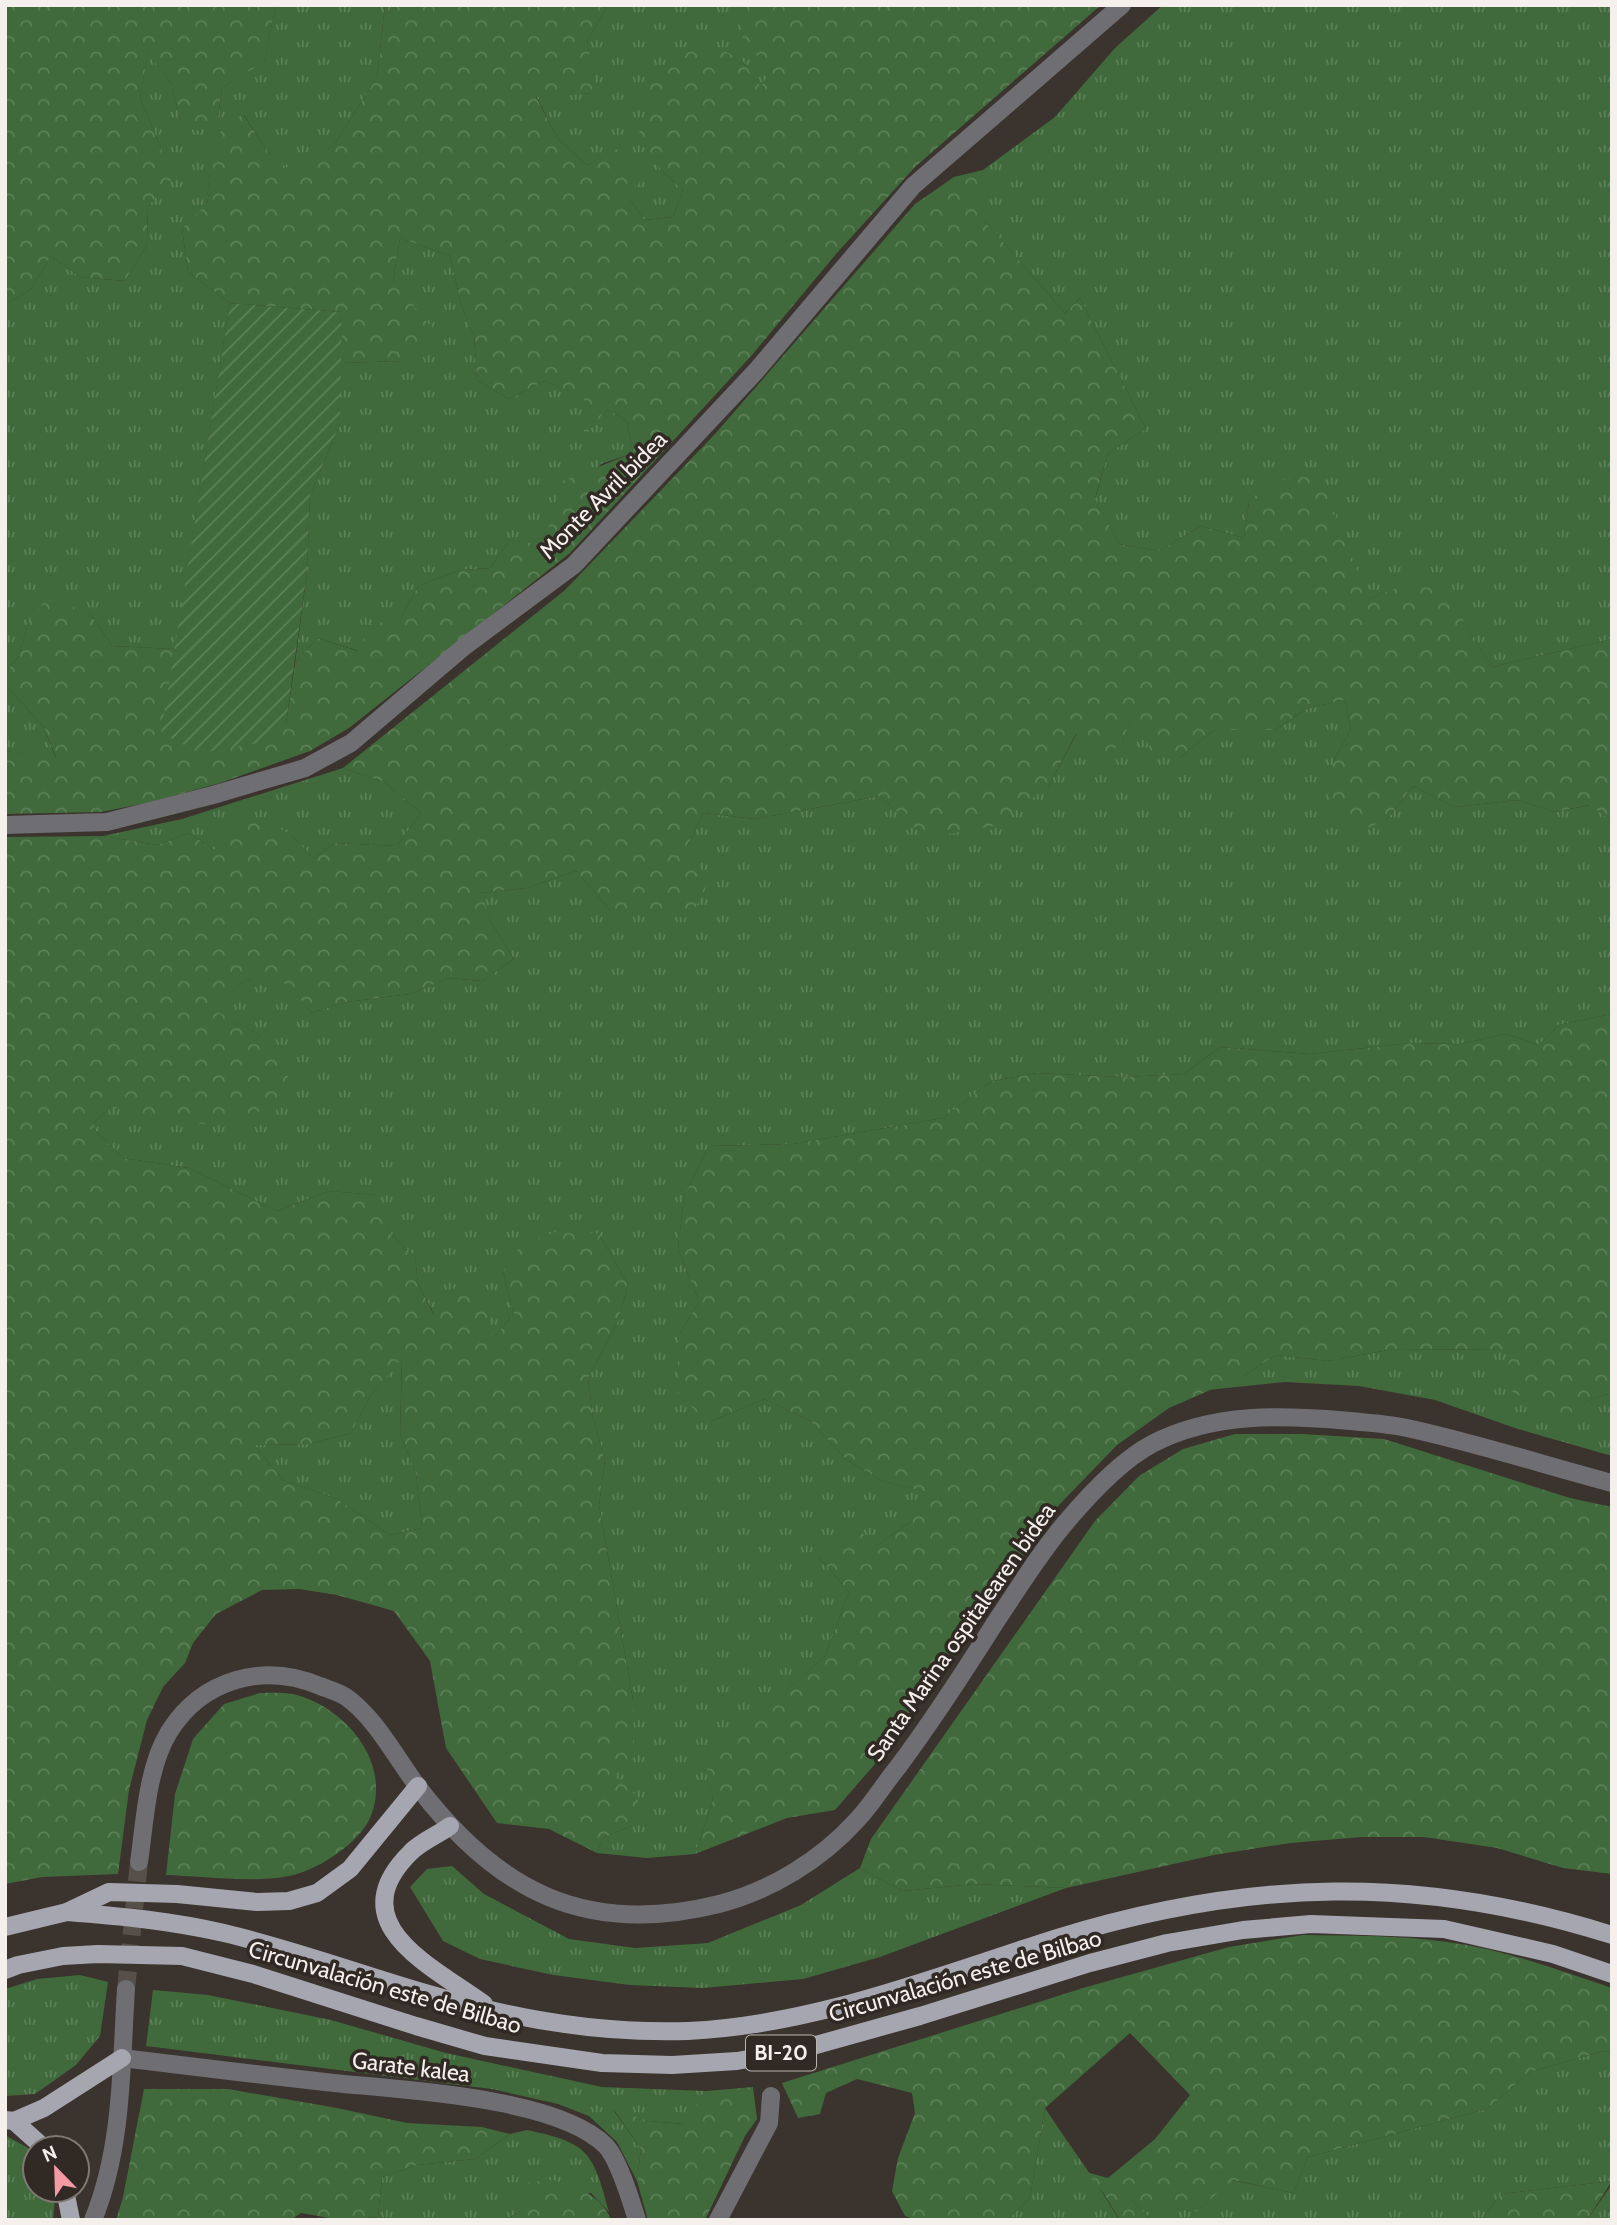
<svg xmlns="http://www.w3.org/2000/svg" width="1617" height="2225" font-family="Cabin,sans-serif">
<defs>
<pattern id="grass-tufts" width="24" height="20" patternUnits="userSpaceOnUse" patternTransform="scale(1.75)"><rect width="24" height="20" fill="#406a3b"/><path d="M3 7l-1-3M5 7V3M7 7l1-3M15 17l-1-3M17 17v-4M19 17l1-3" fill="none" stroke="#5c8058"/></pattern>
<pattern id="forest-crowns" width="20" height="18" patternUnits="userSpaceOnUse" patternTransform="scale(1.75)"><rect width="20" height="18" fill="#406a3b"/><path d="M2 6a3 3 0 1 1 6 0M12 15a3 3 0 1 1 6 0" fill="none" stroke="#5c8058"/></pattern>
<pattern id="garden-furrows" width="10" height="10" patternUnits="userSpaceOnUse" patternTransform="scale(1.75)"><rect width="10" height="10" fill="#406a3b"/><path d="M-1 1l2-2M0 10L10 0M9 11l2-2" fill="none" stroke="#5c8058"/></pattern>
</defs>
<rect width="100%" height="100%" fill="#3b332d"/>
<g fill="url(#grass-tufts)">
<polygon points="276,5 385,5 377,77 334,145 291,172 269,153 244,115 210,173 206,206 182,228 188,272 230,303 175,649 112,646 89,612 28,624 19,656 5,673 5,305 31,289 51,256 81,277 125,281 147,245 148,206 175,175 161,148 140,98 148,52 170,82 181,121 218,118 222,88 264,61"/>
<polygon points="608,5 748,5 741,9 772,68 761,88 743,62 661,170 683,190 673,217 644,220 630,199 618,150 587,165 558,139 536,96 595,93 587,41"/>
<polygon points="1163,5 1612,5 1612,639 1492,667 1434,575 1368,599 1249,502 1244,538 1201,526 1159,551 1119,544 1095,499 1108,453 1146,429 1080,298 1065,313 983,219 983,170 1055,117 1115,48"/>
<polygon points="400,238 450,256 461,304 474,336 477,380 509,399 544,381 585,397 584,436 607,409 627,421 633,453 601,464 551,520 540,545 510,540 490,568 460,570 418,586 400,620 359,651 317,638 295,663 307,572 310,495 340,424 340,363 402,361 393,281"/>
<polygon points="5,685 43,726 56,758 5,751"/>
<polygon points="1345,700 1351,729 1333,762 1386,820 1413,786 1455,807 1518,800 1555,812 1590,805 1612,821 1612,1014 1558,1025 1539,1045 1506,1034 1459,1044 1410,1043 1310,1054 1220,1047 1184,1074 1123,1077 1037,1073 992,1081 943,1118 793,1144 709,1146 684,1196 678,1249 699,1301 679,1335 707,1423 764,1399 810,1421 847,1460 882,1481 931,1493 910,1522 878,1545 818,1556 849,1592 825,1656 707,1761 713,1800 695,1854 647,1858 597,1853 603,1838 631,1826 611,1773 633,1700 599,1505 605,1460 593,1418 588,1378 618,1321 628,1285 599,1234 503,1271 514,1314 493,1338 435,1316 418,1284 415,1257 391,1234 376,1195 329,1191 277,1211 189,1168 123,1158 91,1126 110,1107 261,1036 215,1011 244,980 289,983 311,1013 346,1002 410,994 450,978 482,981 514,959 491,922 480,893 527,888 576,871 611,911 687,847 704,813 755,819 880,796 927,838 1048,787 1077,733 1122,742 1134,712 1179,758 1214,730 1275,730 1308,708"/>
<polygon points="343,768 384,782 421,813 397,846 334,843 314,859 292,836 214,850 189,833 157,845 103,836 182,819"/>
<polygon points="1394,1349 1513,1350 1561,1420 1591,1399 1612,1393 1612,1456 1518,1429 1435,1400 1359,1386 1285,1382 1208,1390 1247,1374 1276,1355 1328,1361"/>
<polygon points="402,1357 400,1434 416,1473 422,1528 390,1535 337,1499 283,1480 254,1445 310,1444 351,1433 371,1395"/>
<polygon points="452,1866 484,1894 569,1939 635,1948 708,1943 801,1905 860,1868 903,1891 973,1884 1066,1888 880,1957 803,1979 702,1988 630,1985 553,1975 480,1959 443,1941 410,1887 427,1869"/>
<polygon points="80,1975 108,1982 100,2036 76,2065 35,2094 5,2096 5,1989 37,1979"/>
<polygon points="153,1990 208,1995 331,2020 446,2053 602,2087 706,2091 684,2124 649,2121 614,2111 641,2149 637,2181 617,2142 589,2116 558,2104 492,2089 146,2046"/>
<polygon points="1604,2051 1612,2052 1612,2181 1501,2194 1481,2220 1151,2220 1131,2199 1196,2212 1232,2180 1293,2193 1308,2157 1487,2109 1530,2072"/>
<path d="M1045,2108C1069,2145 1096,2180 1118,2218L1113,2220H1007L1030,2198Z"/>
<path d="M527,2130C589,2143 593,2152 609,2212L591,2193L521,2211L504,2220H348L378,2217L382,2177L417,2165L475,2159L510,2134Z"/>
<polygon points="5,2135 35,2152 35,2190 53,2190 55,2197 53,2220 5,2220"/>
<polygon points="1612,2184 1612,2220 1587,2220"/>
</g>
<g fill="url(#forest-crowns)" fill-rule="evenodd">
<polygon points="5,5 276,5 264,62 222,88 218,118 199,131 181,121 170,82 148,53 140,98 161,148 176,175 148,206 147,245 125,281 81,277 51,256 31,289 5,305"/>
<path d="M385,5H608L587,41L596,93L536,97L558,139L587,165L618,149L641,179L630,199L644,220L673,217L683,190L661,170L636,136L650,118L644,91C672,61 700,29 741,61C749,67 754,79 761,87L772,68L743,44L741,9L748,5H1101L915,167L836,254L752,355L570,553L349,728L310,751L220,783L151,802L101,812L5,814V751L56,757L43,726L5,685V673L19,656L28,624L46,599L89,612L112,646L175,649L162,733L286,724L295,663L317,638L358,651L371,624L400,620L418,586L460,570L490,568L510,540L540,544L551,520L563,481L633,453L627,421L607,409L584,437V397L544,381L509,399L477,380L474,336L461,304L450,256L400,238L393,281L433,329L402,361L340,363L342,312L230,303L188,272L182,228L206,205L214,137L243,114L269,153L291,171L334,145L377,77Z"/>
<path d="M983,170V219L1065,313L1080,298L1146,429L1108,453L1095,498L1119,544L1159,551L1201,526L1244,538L1249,502L1263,488L1317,468L1368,599L1434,574L1492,667L1612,639V821L1589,805L1555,812L1518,800L1455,807L1413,786L1386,820L1355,833L1328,811L1333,762L1351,729L1345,700L1308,708L1275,730H1214L1179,758L1151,751L1134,713L1122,742L1104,758L1076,734L1048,787L994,826L926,838L880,796L755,819L704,813L687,847L709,882L690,918L611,911L576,871L527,888L481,893L491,922L514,959L482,981L450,978L410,994L346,1002L311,1013L289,984L244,980L216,1011L261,1036L291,1067L279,1105L213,1126L110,1107L91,1126L123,1158L189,1168L277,1211L329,1191L377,1195L391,1234L415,1257L418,1284L434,1315L451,1288L484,1296L494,1337L514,1314L503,1271L520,1246L566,1228L599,1234L628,1285L618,1321L588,1378L593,1418L605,1460L599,1505L633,1700L634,1758L611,1773L639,1798L631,1826L603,1838L597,1853L549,1829L497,1823L446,1748L430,1661L394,1611L337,1595L299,1589L262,1590L216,1614L193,1643L185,1663L163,1687L147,1720L129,1790L118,1874L42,1877L5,1884V837L103,836L157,845L189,833L214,850L225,831L263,817L292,836L314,859L334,843L397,846L421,813L384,782L343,768L565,590L715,434L915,204L954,177ZM402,1358L400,1434L416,1473L422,1528L390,1535L337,1499L283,1480L254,1445L310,1444L351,1433L371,1395Z"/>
<polygon points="1612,1014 1612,1393 1591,1399 1561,1421 1503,1386 1512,1350 1394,1349 1328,1361 1276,1355 1247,1374 1169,1408 1117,1445 1059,1505 888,1749 835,1810 787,1818 695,1854 713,1800 706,1761 825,1656 849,1592 818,1556 858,1530 878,1545 910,1522 930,1493 882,1481 847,1460 810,1421 764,1399 707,1423 677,1392 679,1335 699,1301 678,1249 684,1196 709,1146 793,1144 943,1118 992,1081 1037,1073 1123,1077 1184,1074 1220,1047 1310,1054 1410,1043 1459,1044 1506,1034 1539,1045 1558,1025"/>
<polygon points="1235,1434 1302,1434 1384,1439 1570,1498 1612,1507 1612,1874 1563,1868 1497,1848 1424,1837 1362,1837 1290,1843 1214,1855 1066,1888 973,1884 903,1891 860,1868 871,1839 1095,1521 1139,1476 1183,1449"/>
<path d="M260,1693C271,1693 286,1692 297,1695C346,1709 390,1761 372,1813C363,1840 326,1864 300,1873C267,1885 201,1876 166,1875L175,1794L193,1739L224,1704Z"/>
<path d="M1303,1935C1351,1936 1399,1935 1447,1942C1503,1949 1558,1970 1612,1988V2052L1604,2051L1530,2072L1487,2109L1308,2157L1293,2193L1233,2180L1196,2212L1132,2200L1151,2220H1113L1118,2217L1104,2194L1086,2172L1108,2178L1155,2139L1190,2095L1130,2033L1045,2108L1030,2198L1007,2220H917L905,2216L892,2191L898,2158L915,2113L912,2093L857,2079L826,2093L820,2114L798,2118L782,2083L1083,1988L1229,1947Z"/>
<polygon points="753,2087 757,2119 745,2136 705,2220 648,2220 637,2181 641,2149 614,2110 649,2121 683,2124 706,2091"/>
<polygon points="144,2089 228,2089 337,2108 407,2123 482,2127 510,2134 475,2159 417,2165 382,2177 378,2217 340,2220 301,2213 291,2220 116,2220 123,2197"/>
<path d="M553,2180C577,2188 601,2194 611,2220H504L521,2211L529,2182Z"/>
<polygon points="1612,2181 1587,2220 1481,2220 1501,2194"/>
</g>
<polygon fill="url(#garden-furrows)" points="230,303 342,312 340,424 310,495 307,572 286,724 259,743 200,753 161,733"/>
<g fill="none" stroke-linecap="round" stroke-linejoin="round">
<polyline stroke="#574f4a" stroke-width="18" stroke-dasharray="18 9" stroke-linecap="butt" points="126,1989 139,1862"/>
<g stroke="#6e6e73" stroke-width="18">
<polyline points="5,825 107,822 213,795 305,768 351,743 465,646 574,565 756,371 913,186 1122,5"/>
<path d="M139,1862C145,1821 147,1768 169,1732C202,1679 264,1662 320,1686C328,1689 339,1692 346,1697C375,1717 397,1759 418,1787C498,1892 587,1937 719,1904C770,1891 821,1860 857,1820C872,1804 884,1784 898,1767C933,1720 964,1672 995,1623C1018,1589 1040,1552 1067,1521C1089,1495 1122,1460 1152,1444C1213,1412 1284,1415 1350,1421C1369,1423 1389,1424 1407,1428C1476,1443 1544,1465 1612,1483"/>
<path d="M122,2058C193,2067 263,2075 334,2083C402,2090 558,2097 606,2146C619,2160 631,2201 637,2220"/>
<path d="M93,2220C123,2147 121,2066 126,1989"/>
<polyline points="718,2220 769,2123 771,2096"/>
</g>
<g stroke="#a6a6b0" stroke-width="18">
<path d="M450,1826C438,1835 420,1842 410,1853C339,1924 432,1966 484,2004"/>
<path d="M67,1912C120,1916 172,1921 224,1933C317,1955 406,1992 499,2012C561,2026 625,2033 688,2031C815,2025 937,1976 1057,1938C1249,1879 1419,1874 1612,1935"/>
<polyline points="5,1927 67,1912 109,1892 177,1894 257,1902 289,1901 317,1893 350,1869 418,1786"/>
<polyline points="5,1970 18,1965 63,1956 98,1954 182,1956 253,1974 416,2026 485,2046 602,2063 672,2065 737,2061 798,2050 920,2016 1090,1963 1167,1943 1243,1930 1311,1924 1444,1929 1553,1954 1612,1974"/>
<polyline points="5,2120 14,2121 44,2148"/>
<polyline points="14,2121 44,2108 122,2058"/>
<polyline points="65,2190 71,2220"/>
</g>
</g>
<g text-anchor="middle" stroke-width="7" stroke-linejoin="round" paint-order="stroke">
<rect fill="#312923" stroke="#bab4b0" stroke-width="2" x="746" y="2035.5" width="70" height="35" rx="5"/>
<g font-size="21" font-weight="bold" fill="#f5f0ec">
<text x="781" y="2060">BI-20</text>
</g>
<g font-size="23" fill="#f5f0ec" stroke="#312923">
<text transform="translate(603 495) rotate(-45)" y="8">Monte Avril bidea</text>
<text transform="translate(961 1632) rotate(-55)" y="8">Santa Marina ospitalearen bidea</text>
<text transform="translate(965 1976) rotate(-16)" y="8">Circunvalación este de Bilbao</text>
<text transform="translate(385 1987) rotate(16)" y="8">Circunvalación este de Bilbao</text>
<text transform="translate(411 2067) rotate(7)" y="8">Garate kalea</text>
</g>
</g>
<rect width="1617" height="2225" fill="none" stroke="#f5f0ec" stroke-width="14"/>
<g transform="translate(56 2169) rotate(337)"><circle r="33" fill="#312923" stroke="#7f7973" stroke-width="2"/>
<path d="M0-5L12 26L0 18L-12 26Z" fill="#f49aa4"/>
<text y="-10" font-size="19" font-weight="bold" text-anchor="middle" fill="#f5f0ec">N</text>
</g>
</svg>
